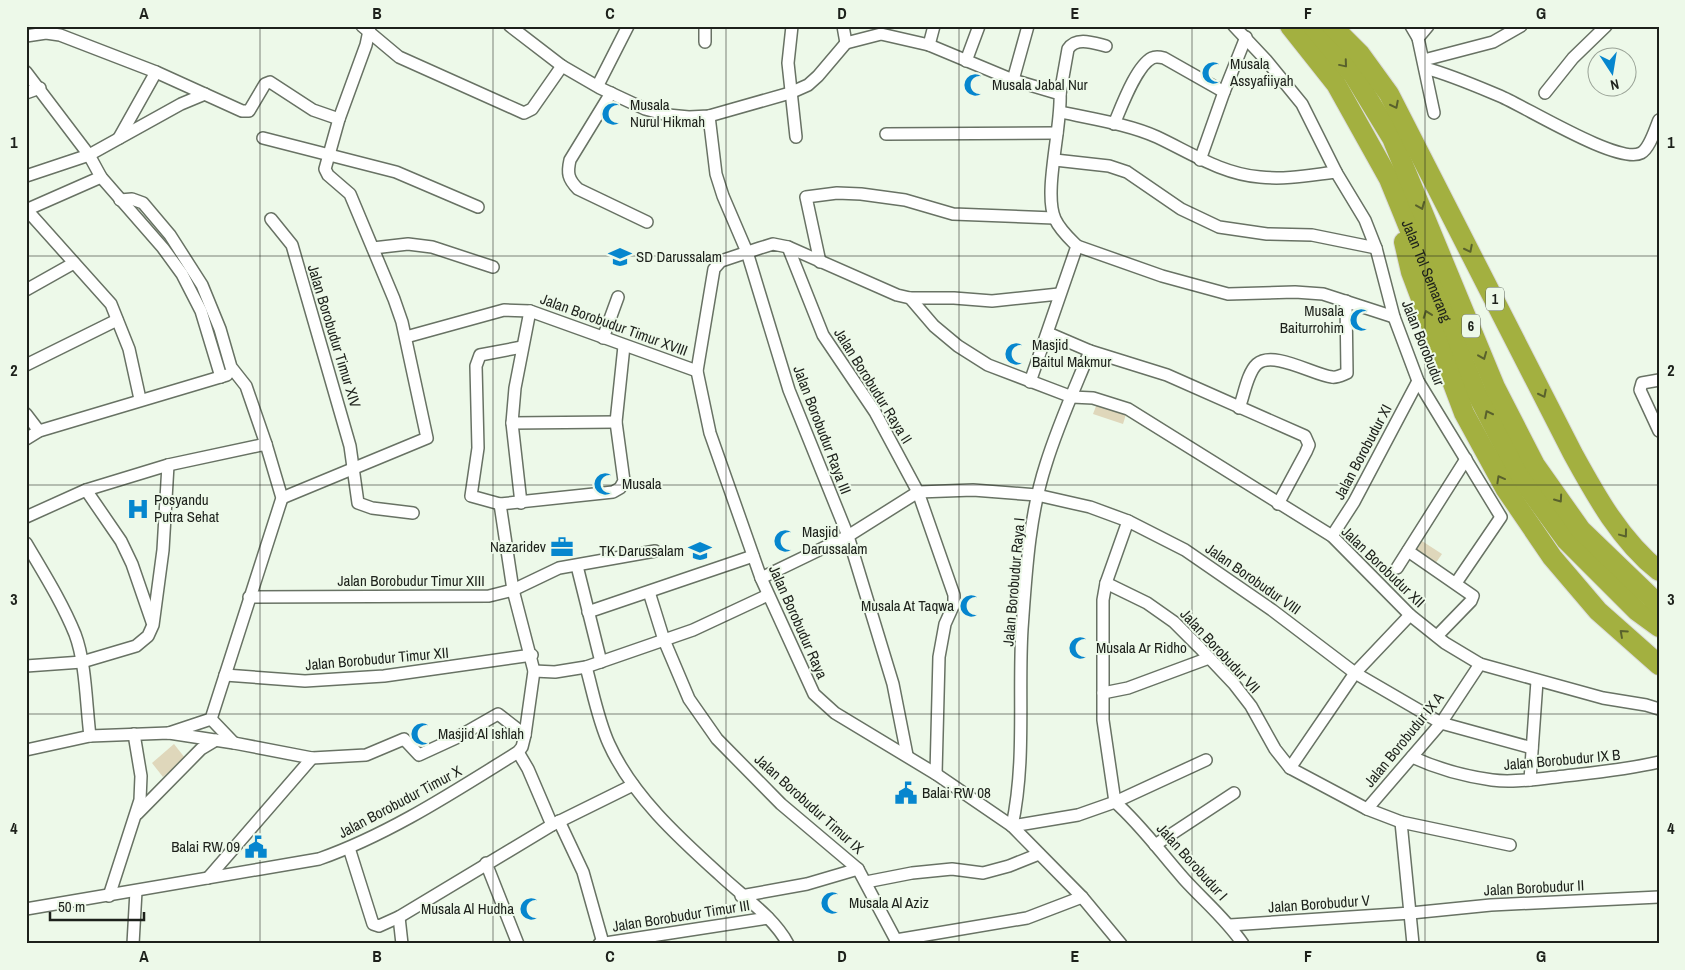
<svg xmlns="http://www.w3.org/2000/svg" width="1685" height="970" font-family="'Archivo Narrow',sans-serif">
<rect width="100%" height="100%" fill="#edf9e9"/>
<g fill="#dfd7bb">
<polygon points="1098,401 1127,411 1123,424 1093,414"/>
<polygon points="1422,541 1442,554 1435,564 1416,550"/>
<polygon points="174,744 185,758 163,777 152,763"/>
</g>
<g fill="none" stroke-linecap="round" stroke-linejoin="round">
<defs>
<g id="minor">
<polyline points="362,26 399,57 524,113 532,109 562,66"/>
<path d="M510,26L562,66L600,88L645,109L668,115L689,117L709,116L790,93L808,85L818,76L846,43L881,34L929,45L1013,80L1060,94C1062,126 1043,193 1055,219C1060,230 1069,238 1077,246L1030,382"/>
<polyline points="792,26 788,63 796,137"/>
<polyline points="843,26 846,43"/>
<polyline points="1234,26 1266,60 1302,104 1336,172 1365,220 1376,248 1394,317 1418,381 1501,517 1456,583"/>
<polyline points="1411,26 1418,38 1434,113"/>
<polyline points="26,36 46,33 60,35 156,72 242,111 249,111 265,84 270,82 313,110 339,119"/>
<polyline points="1418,38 1428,26"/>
<polyline points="705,42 705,26"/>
<polyline points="929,45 934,26"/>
<polyline points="1424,60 1493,42 1521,26"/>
<polyline points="966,61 979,26"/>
<path d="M1425,68C1451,75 1476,86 1500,96C1526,107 1619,165 1641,153C1650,148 1655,129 1659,120"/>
<polyline points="26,72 89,155 101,177 163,248 182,274 201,311 221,377"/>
<polyline points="1013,80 1028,26"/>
<polyline points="598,85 628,26"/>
<polyline points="26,93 40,88"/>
<path d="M611,93L570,160C567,173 568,179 578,189L647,222"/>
<polyline points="1545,93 1573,58 1606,26"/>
<path d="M1060,94L1068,49C1076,36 1094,43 1106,46"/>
<path d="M1061,112C1092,119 1128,124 1157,137C1191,153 1222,174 1260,177C1285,180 1311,175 1336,172"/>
<polyline points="709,116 716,174 723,196 747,252 789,390 848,536 893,684 907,755"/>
<path d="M1114,124C1121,108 1136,66 1152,58C1156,56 1160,57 1164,58L1224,92"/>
<polyline points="886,134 1057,133"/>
<polyline points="119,138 156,72"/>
<polyline points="263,138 396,172 478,207"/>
<polyline points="1055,160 1109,166 1127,172 1181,209 1219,227 1267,234 1312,235 1376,248"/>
<polyline points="1200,160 1224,92 1246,37"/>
<polyline points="26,176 89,155 181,104 205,94"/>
<polyline points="120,200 132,199 143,203 170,235 202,285 220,329 231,367 246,386 266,444 282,498 211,719 169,733"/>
<polyline points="26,209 111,304 129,349 140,399"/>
<polyline points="26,210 101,177"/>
<polyline points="271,219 292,245 350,446 358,503 372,508 413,513"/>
<polyline points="1077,246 1162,276 1228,294 1295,292 1323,294 1394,317"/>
<polyline points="788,247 823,335 875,412 918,492 954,595 954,604 945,624 939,657 936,774"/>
<polyline points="373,248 408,244 432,247 493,267"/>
<polyline points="820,262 806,197 837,193 861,194 905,200 953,214 1054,218"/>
<polyline points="26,290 74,263"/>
<polyline points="910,298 954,298 992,301 1059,294"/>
<polyline points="1048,333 1090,351 1167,375 1305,436 1309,445 1306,452 1278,504"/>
<polyline points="406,337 504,310 530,311 697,371"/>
<polyline points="603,338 618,297"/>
<polyline points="522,347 480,355 476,366 478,448 471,496 500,504 613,492 620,488 624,481 616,422 624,346"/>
<polyline points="26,365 117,320"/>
<polyline points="1659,380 1642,383 1640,390 1659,431"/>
<path d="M1239,408C1244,396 1247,373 1257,364C1273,350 1314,375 1332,377C1337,378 1342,375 1347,373L1346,301"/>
<polyline points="26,414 39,431"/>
<polyline points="512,423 616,422"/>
<polyline points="26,439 39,431 227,375"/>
<polyline points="86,490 121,541 132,564 152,622"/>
<polyline points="282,498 427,438 402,322 394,299 350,194 328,175 325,169 339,119 366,45 370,26"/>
<polyline points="521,503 512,423 515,388 530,311"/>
<polyline points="26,517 86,490 168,465 266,444"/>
<polyline points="1332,536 1354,502 1418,381"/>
<path d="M26,543C43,572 62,602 75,634C86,663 86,704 90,736"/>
<polyline points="1408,551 1473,596 1471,601 1437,636"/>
<polyline points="577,566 601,662"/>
<polyline points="1397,568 1466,459"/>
<polyline points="761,578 848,536 918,492 973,490 1037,495 1090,507 1128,521 1185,550 1272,610 1355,673 1441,723 1532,748"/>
<polyline points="1106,583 1147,603 1174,622 1199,647 1234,684 1251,706 1275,749 1290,768 1367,809 1401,822 1510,845"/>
<polyline points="649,592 664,640 689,699 717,739 781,804 858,869 898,944"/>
<polyline points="249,597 489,596 513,590 559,568 655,551"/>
<polyline points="588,612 753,556"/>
<polyline points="26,666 82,662 136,646 148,636 153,625 163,550 168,465"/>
<path d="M586,667C593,692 598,720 609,744C632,795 678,837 719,874C742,896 773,916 788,944"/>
<polyline points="534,671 555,672 586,667 693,630 768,595"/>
<polyline points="225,675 305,681 384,676 532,655"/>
<polyline points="1103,693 1128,688 1209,658"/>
<polyline points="211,719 234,743"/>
<polyline points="26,750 90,736 169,733 234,743 312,758 366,755 404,739 419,755 456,738 498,714 525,735"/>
<polyline points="518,752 528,769 552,825"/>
<path d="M1412,757C1438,769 1463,776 1492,780C1513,783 1536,779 1557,777C1591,773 1625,770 1659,762"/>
<polyline points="1290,768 1355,673 1410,615"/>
<polyline points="1530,780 1537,681"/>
<polyline points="1115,802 1103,720 1103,600 1106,583 1128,521"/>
<path d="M1115,802C1141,825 1161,853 1184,879C1204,901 1226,919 1243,944"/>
<polyline points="1367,809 1441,723 1480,664"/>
<polyline points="137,814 201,749 216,740"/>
<polyline points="559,821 583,872 603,943"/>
<polyline points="1401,822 1413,944"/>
<path d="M1012,826C1026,761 1018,694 1022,629C1026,574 1029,516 1046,464C1058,425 1075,388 1090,351"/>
<polyline points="1012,826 1078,815 1115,802 1206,760"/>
<polyline points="1155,845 1234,793"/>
<polyline points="349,848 373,924 379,926 399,917 552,825 633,785"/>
<polyline points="486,863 518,944"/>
<polyline points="208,878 312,758"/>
<polyline points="866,882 912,873 952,869 983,873 1009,866 1039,854"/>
<polyline points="109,896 140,800 141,776 134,734"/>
<polyline points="741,896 807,884 858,869"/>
<path d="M26,909L319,859C390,834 455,791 518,752L522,747L525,735L534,671L513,590L500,504"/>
<polyline points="399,917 402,944"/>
<polyline points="1230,925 1411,913 1491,905 1659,897"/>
<polyline points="896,940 1027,918 1082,897"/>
<polyline points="133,944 136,891"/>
<polyline points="599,944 768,918"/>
<polyline points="1121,944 1082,897 1012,826 936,774 835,713 814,694 761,578 710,433 697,371 714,269 721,261 760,248 773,244 788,247 897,295 910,298 934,326 958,346 988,365 1072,397 1093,398 1128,409 1332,536 1410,615 1445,643 1480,664 1603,698 1646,705 1659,709"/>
</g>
<g id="motorway">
<path id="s1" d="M1290,26L1336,84L1389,179L1476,392L1519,475L1566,540L1637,611L1659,627"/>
<polyline points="1313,26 1353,74 1392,138 1495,387 1535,465 1581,530 1659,605"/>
<path d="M1332,26L1360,54L1389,94L1573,454C1596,496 1621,541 1659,571"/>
<polyline points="1404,242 1411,272 1464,413 1505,488 1552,557 1598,611 1659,665"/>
</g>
</defs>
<use href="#minor" stroke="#687264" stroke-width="14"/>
<use href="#motorway" stroke="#dbdbdb" stroke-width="22"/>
<use href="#minor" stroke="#fff" stroke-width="11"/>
<use href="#motorway" stroke="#a3b040" stroke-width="20"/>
</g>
<defs><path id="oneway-chevron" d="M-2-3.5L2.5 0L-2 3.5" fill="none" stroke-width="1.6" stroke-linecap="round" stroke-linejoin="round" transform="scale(1.25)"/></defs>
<g stroke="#59612c">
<use href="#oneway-chevron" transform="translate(1344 64) rotate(50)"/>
<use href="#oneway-chevron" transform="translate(1395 105) rotate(63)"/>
<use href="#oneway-chevron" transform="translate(1421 206) rotate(67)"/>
<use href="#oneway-chevron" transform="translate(1469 249) rotate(63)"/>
<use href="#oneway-chevron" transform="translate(1427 314) rotate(-110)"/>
<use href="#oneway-chevron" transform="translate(1483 356) rotate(68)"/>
<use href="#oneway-chevron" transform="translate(1543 394) rotate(63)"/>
<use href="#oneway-chevron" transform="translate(1488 414) rotate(-117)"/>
<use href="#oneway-chevron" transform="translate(1500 479) rotate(-119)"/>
<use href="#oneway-chevron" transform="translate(1559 499) rotate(55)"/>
<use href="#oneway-chevron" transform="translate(1624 534) rotate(53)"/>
<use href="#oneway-chevron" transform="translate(1623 633) rotate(-138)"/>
</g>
<path fill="none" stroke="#1d211b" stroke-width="1" stroke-opacity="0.55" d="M260,26V944M493,26V944M726,26V944M959,26V944M1192,26V944M1425,26V944M26,256H1659M26,485H1659M26,714H1659"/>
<defs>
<symbol id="mosque-bare" viewBox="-9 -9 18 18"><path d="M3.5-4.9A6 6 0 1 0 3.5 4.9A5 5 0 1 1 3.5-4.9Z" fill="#0686ce" stroke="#edf9e9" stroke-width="2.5" paint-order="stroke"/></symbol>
<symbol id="school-bare" viewBox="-9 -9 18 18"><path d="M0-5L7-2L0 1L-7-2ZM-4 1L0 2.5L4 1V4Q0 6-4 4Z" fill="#0686ce" stroke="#edf9e9" stroke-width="2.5" paint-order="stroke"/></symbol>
<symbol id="hospital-bare" viewBox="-9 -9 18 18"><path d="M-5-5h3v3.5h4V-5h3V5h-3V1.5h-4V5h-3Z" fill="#0686ce" stroke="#edf9e9" stroke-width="2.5" paint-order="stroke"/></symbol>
<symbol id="office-bare" viewBox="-9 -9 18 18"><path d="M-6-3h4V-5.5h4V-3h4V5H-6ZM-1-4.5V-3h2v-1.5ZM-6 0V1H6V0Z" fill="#0686ce" stroke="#edf9e9" stroke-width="2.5" paint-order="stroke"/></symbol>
<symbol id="civic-bare" viewBox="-9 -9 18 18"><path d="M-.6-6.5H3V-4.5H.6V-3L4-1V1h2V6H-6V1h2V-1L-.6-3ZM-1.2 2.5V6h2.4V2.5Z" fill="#0686ce" stroke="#edf9e9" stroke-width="2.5" paint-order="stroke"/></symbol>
</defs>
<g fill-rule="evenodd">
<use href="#mosque-bare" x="1197" y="57" width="32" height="32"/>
<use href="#mosque-bare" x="959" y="69" width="32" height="32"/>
<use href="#mosque-bare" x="597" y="98" width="32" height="32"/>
<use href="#school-bare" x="604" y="241" width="32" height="32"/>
<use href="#mosque-bare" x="1345" y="304" width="32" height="32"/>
<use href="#mosque-bare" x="1000" y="338" width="32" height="32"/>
<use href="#mosque-bare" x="589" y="468" width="32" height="32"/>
<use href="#hospital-bare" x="122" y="493" width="32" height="32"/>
<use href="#mosque-bare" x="769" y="525" width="32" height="32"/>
<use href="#office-bare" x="546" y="531" width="32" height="32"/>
<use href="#school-bare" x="684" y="535" width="32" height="32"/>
<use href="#mosque-bare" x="955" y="590" width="32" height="32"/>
<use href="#mosque-bare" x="1064" y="632" width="32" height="32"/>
<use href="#mosque-bare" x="406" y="718" width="32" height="32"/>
<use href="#civic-bare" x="890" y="777" width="32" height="32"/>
<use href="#civic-bare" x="240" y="831" width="32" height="32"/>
<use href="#mosque-bare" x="816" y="887" width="32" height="32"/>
<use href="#mosque-bare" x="515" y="893" width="32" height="32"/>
</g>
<g text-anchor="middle" stroke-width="4" stroke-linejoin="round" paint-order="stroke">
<g fill="#edf9e9" stroke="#5b6259" stroke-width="1">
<rect x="1486" y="287.5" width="18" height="23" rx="4"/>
<rect x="1462" y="314.5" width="18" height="23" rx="4"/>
</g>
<g font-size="14" font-weight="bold" fill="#1d211b">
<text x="1495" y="304">1</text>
<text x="1471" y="331">6</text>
</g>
<g font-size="15" fill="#1d211b" stroke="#edf9e9" text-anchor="start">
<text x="1230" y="69">Musala<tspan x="1230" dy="17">Assyafiiyah</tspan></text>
<text x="992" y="90">Musala Jabal Nur</text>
<text x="630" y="110">Musala<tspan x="630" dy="17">Nurul Hikmah</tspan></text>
<text x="636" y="262">SD Darussalam</text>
<text x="1344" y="316" text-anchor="end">Musala<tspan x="1344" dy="17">Baiturrohim</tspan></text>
<text x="1032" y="350">Masjid<tspan x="1032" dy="17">Baitul Makmur</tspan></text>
<text x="622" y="489">Musala</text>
<text x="154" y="505">Posyandu<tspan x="154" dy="17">Putra Sehat</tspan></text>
<text x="802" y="537">Masjid<tspan x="802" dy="17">Darussalam</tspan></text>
<text x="546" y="552" text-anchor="end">Nazaridev</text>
<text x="684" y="556" text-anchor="end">TK Darussalam</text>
<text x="954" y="611" text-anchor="end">Musala At Taqwa</text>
<text x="1096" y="653">Musala Ar Ridho</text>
<text x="438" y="739">Masjid Al Ishlah</text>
<text x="922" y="798">Balai RW 08</text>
<text x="240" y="852" text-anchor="end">Balai RW 09</text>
<text x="849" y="908">Musala Al Aziz</text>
<text x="514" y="914" text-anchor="end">Musala Al Hudha</text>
</g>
<g font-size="15" fill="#1d211b" stroke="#edf9e9">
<text dy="5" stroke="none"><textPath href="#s1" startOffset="282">Jalan Tol Semarang</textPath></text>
<text transform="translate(614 325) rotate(20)" y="5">Jalan Borobudur Timur XVIII</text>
<text transform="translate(334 336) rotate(73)" y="5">Jalan Borobudur Timur XIV</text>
<text transform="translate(1423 343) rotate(68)" y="5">Jalan Borobudur</text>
<text transform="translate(873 386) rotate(58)" y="5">Jalan Borobudur Raya II</text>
<text transform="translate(822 430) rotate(69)" y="5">Jalan Borobudur Raya III</text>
<text transform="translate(1363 452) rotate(-62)" y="5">Jalan Borobudur XI</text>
<text transform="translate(1383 567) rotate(44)" y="5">Jalan Borobudur XII</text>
<text transform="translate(1253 579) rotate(35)" y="5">Jalan Borobudur VIII</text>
<text x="411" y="586">Jalan Borobudur Timur XIII</text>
<text transform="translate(1014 582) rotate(-85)" y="5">Jalan Borobudur Raya I</text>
<text transform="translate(798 622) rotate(66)" y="5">Jalan Borobudur Raya</text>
<text transform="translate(1220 651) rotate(47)" y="5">Jalan Borobudur VII</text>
<text transform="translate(377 659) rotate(-5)" y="5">Jalan Borobudur Timur XII</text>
<text transform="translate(1404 740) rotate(-51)" y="5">Jalan Borobudur IX A</text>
<text transform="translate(1562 760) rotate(-5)" y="5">Jalan Borobudur IX B</text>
<text transform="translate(400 802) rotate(-28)" y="5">Jalan Borobudur Timur X</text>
<text transform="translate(809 804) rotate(42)" y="5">Jalan Borobudur Timur IX</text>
<text transform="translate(1192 862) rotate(48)" y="5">Jalan Borobudur I</text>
<text transform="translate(1534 888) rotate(-3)" y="5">Jalan Borobudur II</text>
<text transform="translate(1319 904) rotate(-4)" y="5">Jalan Borobudur V</text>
<text transform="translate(681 916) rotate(-9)" y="5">Jalan Borobudur Timur III</text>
</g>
</g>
<rect width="1685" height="970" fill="none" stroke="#edf9e9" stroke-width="55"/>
<g transform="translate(1612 72) rotate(168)"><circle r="24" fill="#edf9e9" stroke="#9aa397"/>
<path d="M0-4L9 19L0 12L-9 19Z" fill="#0686ce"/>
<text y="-8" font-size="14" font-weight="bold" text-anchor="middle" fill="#1d211b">N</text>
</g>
<path d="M50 912v8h94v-8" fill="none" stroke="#1d211b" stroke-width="2.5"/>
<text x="58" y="912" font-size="15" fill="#1d211b" stroke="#edf9e9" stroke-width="4" paint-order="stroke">50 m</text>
<rect x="28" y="28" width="1630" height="914" fill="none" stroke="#1d211b" stroke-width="2"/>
<g font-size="16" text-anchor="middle" font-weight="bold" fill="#1d211b">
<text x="144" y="19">A</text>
<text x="377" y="19">B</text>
<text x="610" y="19">C</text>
<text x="842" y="19">D</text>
<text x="1075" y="19">E</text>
<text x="1308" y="19">F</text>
<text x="1541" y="19">G</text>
<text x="14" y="148">1</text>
<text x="1671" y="148">1</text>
<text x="14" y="376">2</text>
<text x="1671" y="376">2</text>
<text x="14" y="605">3</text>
<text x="1671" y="605">3</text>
<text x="14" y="834">4</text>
<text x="1671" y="834">4</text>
<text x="144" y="962">A</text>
<text x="377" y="962">B</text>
<text x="610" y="962">C</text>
<text x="842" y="962">D</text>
<text x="1075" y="962">E</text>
<text x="1308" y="962">F</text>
<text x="1541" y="962">G</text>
</g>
</svg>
